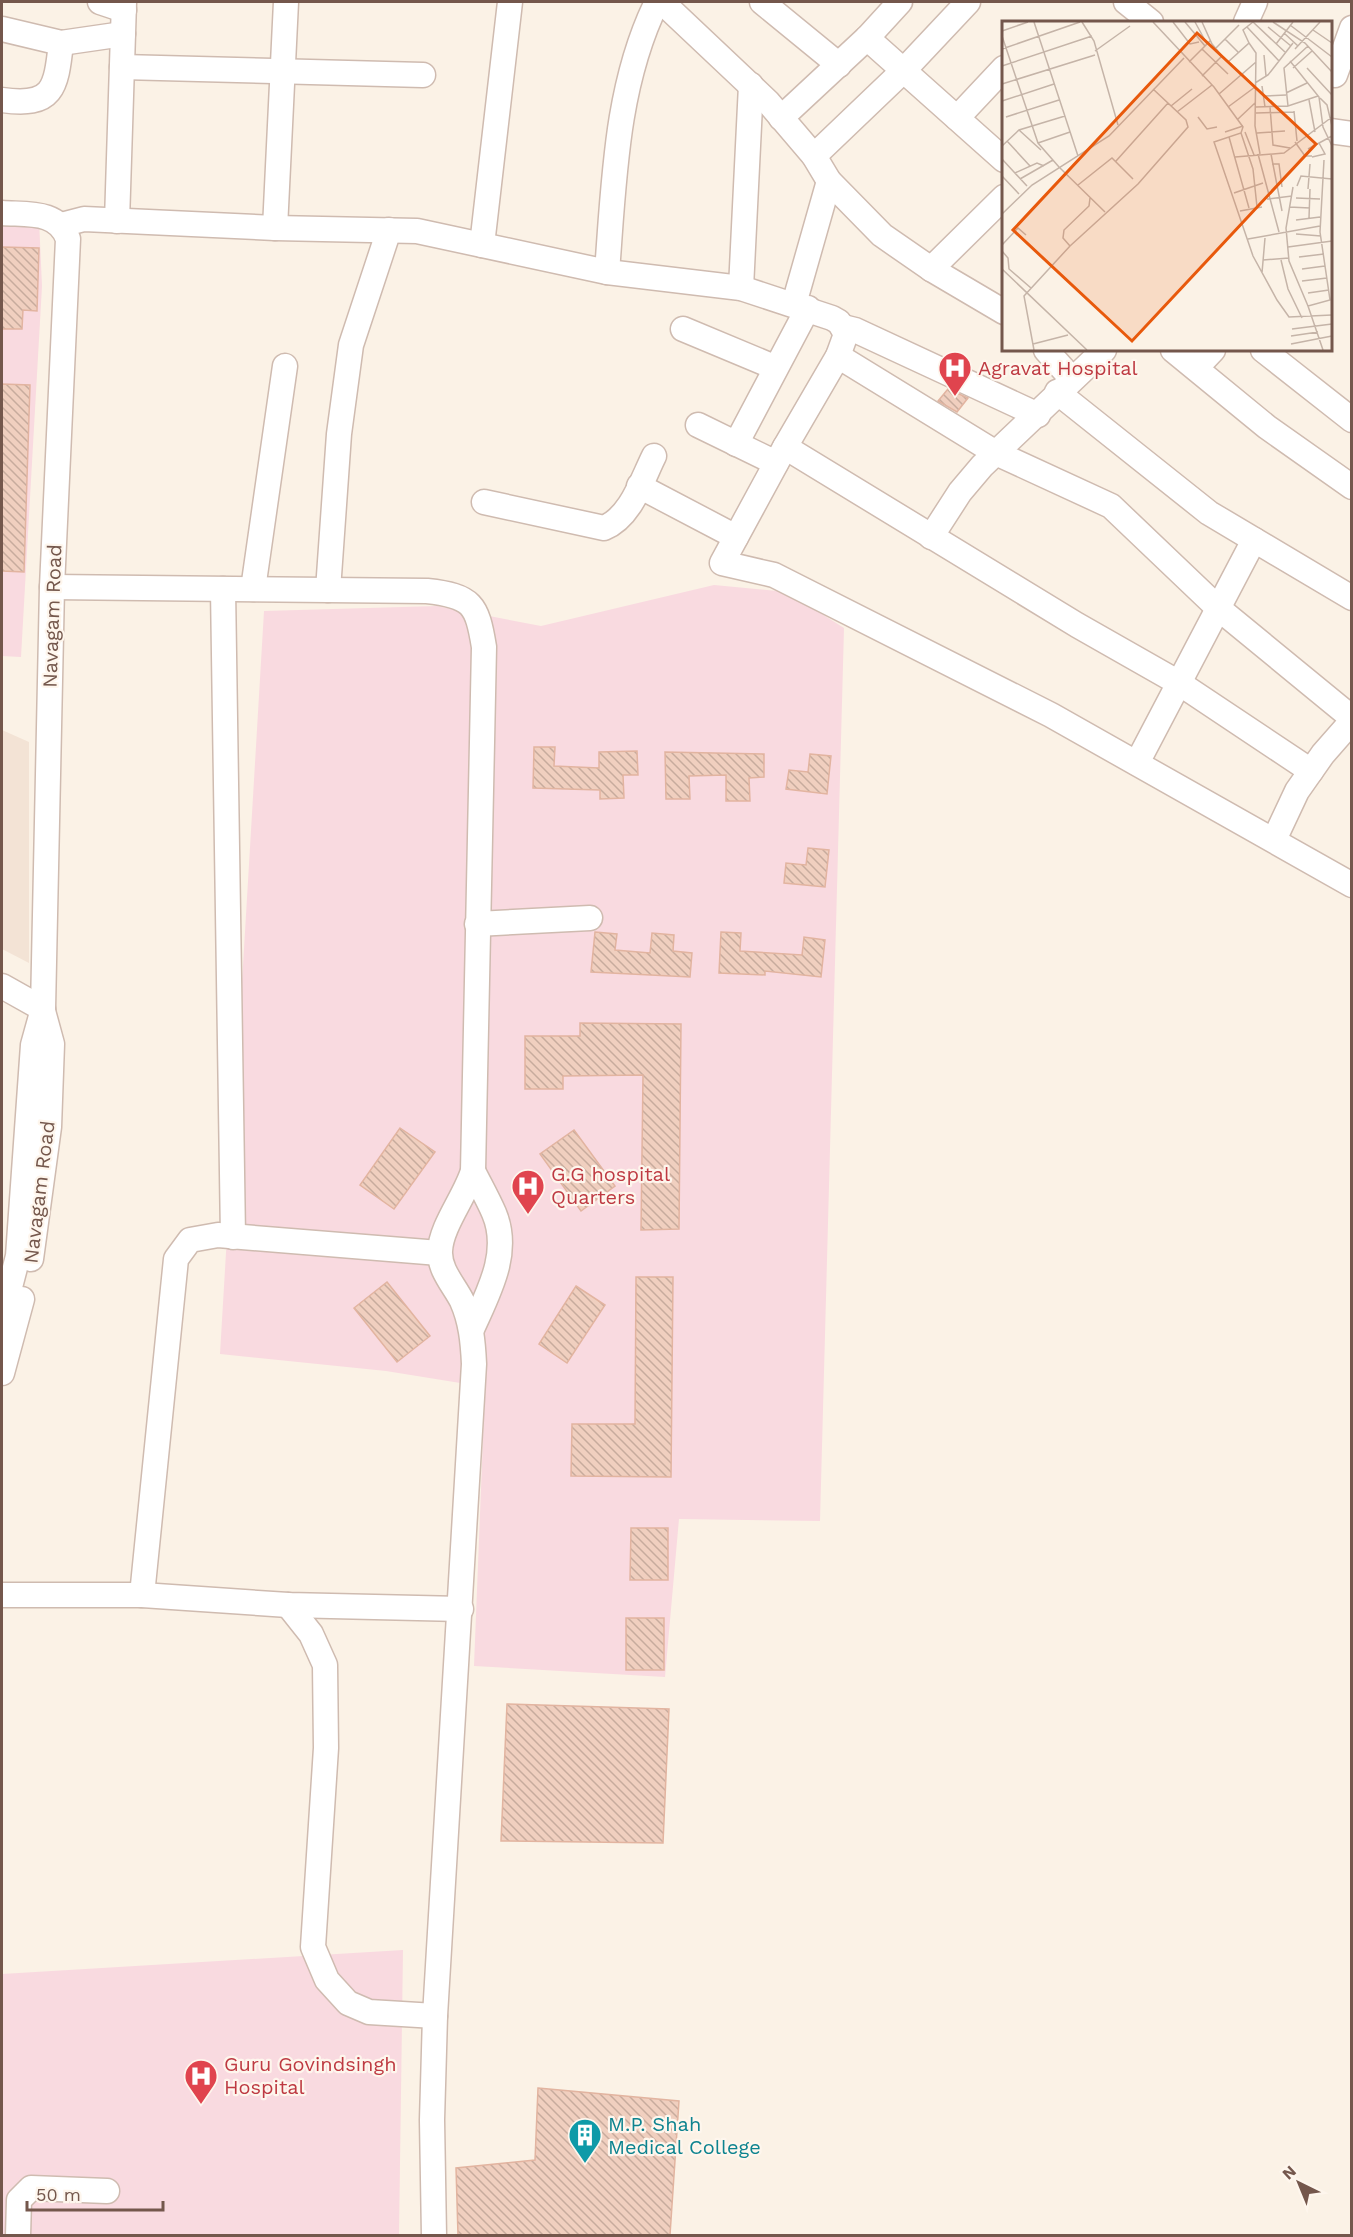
<svg xmlns="http://www.w3.org/2000/svg" width="1353" height="2237" font-family="'Work Sans',sans-serif">
<defs>
<pattern id="building-back-hatch" width="6" height="6" patternUnits="userSpaceOnUse" patternTransform="scale(1.5)"><rect width="6" height="6" fill="#f0cfbf"/><path d="M-1 5l2 2M0 0l6 6M5-1l2 2" fill="none" stroke="#c7ab9d"/></pattern>
</defs>
<rect width="100%" height="100%" fill="#fbf2e6"/>
<polygon fill="#f3e3d5" points="2,730 29,742 29,963 2,949"/>
<g fill="#f9dae0">
<polygon points="2,219 39,220 42,286 21,657 2,656"/>
<polygon points="714,585 787,592 844,628 820,1521 679,1519 665,1677 474,1666 485,1387 386,1371 220,1354 264,611 437,606 541,626"/>
<polygon points="403,1950 399,2235 2,2236 2,1974"/>
</g>
<g fill="url(#building-back-hatch)" stroke="#e2b4a0" stroke-width="1.5">
<polygon points="2,247 39,248 37,311 23,310 22,329 2,329"/>
<polygon points="2,384 30,385 24,572 2,571"/>
<polygon points="948,389 968,398 957,412 938,401"/>
<polygon points="534,747 555,747 554,766 599,768 599,752 637,751 638,775 623,775 624,798 600,799 600,790 533,788"/>
<polygon points="665,752 764,754 764,777 749,778 750,801 726,801 726,775 689,776 690,799 666,799"/>
<polygon points="810,754 831,756 827,794 786,789 789,770 808,772"/>
<polygon points="808,848 829,850 825,887 784,883 786,863 806,865"/>
<polygon points="595,932 617,934 615,950 650,953 652,933 674,935 673,951 692,953 690,977 591,972"/>
<polygon points="721,932 741,933 740,951 802,955 804,937 825,940 821,977 765,971 765,975 719,973"/>
<polygon points="580,1023 681,1024 679,1229 641,1230 643,1075 563,1076 563,1089 525,1089 525,1036 580,1036"/>
<polygon points="400,1128 435,1152 394,1209 360,1185"/>
<polygon points="574,1130 615,1186 581,1211 540,1154"/>
<polygon points="636,1277 673,1277 671,1477 571,1476 572,1424 635,1424"/>
<polygon points="387,1282 430,1336 397,1362 354,1308"/>
<polygon points="576,1286 605,1305 567,1363 539,1344"/>
<polygon points="631,1528 668,1528 668,1580 630,1580"/>
<rect x="626" y="1618" width="38" height="52"/>
<polygon points="507,1704 669,1709 663,1843 501,1841"/>
<polygon points="538,2088 679,2101 670,2235 458,2235 456,2168 535,2160"/>
</g>
<g fill="none" stroke-linecap="round" stroke-linejoin="round">
<defs>
<g id="minor">
<polyline points="100,2 124,10"/>
<polyline points="662,2 768,102 814,156 829,181 882,235 931,269 1004,312"/>
<polyline points="762,2 839,65"/>
<polyline points="1126,2 1151,22"/>
<polyline points="1246,22 1255,2"/>
<polyline points="2,29 61,43 123,34"/>
<polyline points="867,38 1004,160"/>
<polyline points="122,67 423,75"/>
<polyline points="1335,75 1352,28"/>
<path d="M2,100C53,107 56,89 61,43"/>
<polyline points="781,118 867,38 900,2"/>
<polyline points="957,118 1004,68"/>
<polyline points="1330,131 1352,134"/>
<polyline points="814,156 905,69 968,2"/>
<path d="M2,213C27,215 58,210 68,239L52,587L43,1009L33,1045L18,1256L2,1318"/>
<polyline points="117,221 124,2"/>
<polyline points="61,225 84,219 275,228 417,231 607,272 741,288 832,318 839,322 846,334 838,356 785,447 722,563 774,575 1051,715 1352,885"/>
<polyline points="275,228 286,2"/>
<polyline points="482,245 510,2"/>
<polyline points="931,269 1004,197"/>
<path d="M607,272C614,181 616,85 657,2"/>
<polyline points="741,288 751,85"/>
<polyline points="794,304 829,181"/>
<polyline points="843,327 855,330 1038,415"/>
<polyline points="683,329 774,367"/>
<polyline points="1046,350 1072,379"/>
<polyline points="1173,350 1267,427 1352,487"/>
<polyline points="1263,350 1352,420"/>
<polyline points="838,356 996,453 1111,506 1218,608 1352,718"/>
<polyline points="1196,368 1213,350"/>
<polyline points="1057,392 1209,513 1352,598"/>
<polyline points="698,425 776,463"/>
<polyline points="736,444 808,308"/>
<polyline points="785,447 1077,625 1179,683 1311,771"/>
<polyline points="639,486 736,537"/>
<path d="M484,502L604,528C631,517 642,480 654,456"/>
<polyline points="931,537 960,492 982,466 1104,350"/>
<path d="M52,587L427,591C472,596 477,604 484,647L473,1171C465,1197 441,1226 440,1251C439,1270 454,1285 462,1301C471,1321 473,1342 474,1364L435,2016L432,2120L434,2236"/>
<polyline points="223,589 233,1237"/>
<polyline points="253,589 285,366"/>
<polyline points="328,590 339,434 351,345 389,230"/>
<polyline points="1137,763 1254,540"/>
<polyline points="1274,840 1297,791 1323,754 1352,721"/>
<polyline points="477,924 590,918"/>
<polyline points="2,986 43,1009"/>
<polyline points="31,1259 49,1127 52,1044 43,1011"/>
<path d="M472,1329C488,1293 511,1253 494,1213C488,1199 480,1185 473,1171"/>
<polyline points="2,1373 22,1299"/>
<polyline points="2,1595 142,1595 288,1605 461,1609"/>
<polyline points="142,1595 176,1259 190,1240 218,1235 439,1253"/>
<polyline points="288,1605 311,1634 325,1665 326,1748 313,1947 327,1980 348,2003 369,2012 435,2016"/>
<polyline points="18,2236 19,2200 31,2188 107,2191"/>
</g>
</defs>
<use href="#minor" stroke="#cfbbb0" stroke-width="27"/>
<use href="#minor" stroke="#fff" stroke-width="24"/>
</g>
<defs>
<symbol id="hospital-pin" viewBox="-11 -11 22 30"><path d="M0 17L-7.5 6A9.5 9.5 0 1 1 7.5 6Z" fill="#e0444e" stroke="#fef6ed"/><path d="M-5-5h3v3.5h4V-5h3V5h-3V1.5h-4V5h-3Z" fill="#fff"/></symbol>
<symbol id="building-pin" viewBox="-11 -11 22 30"><path d="M0 17L-7.5 6A9.5 9.5 0 1 1 7.5 6Z" fill="#0f9aa8" stroke="#fef6ed"/><path d="M-4-6H4V6H1V3H-1V6H-4ZM-2.5-4.3h1.7v1.8h-1.7ZM.8-4.3h1.7v1.8H.8ZM-2.5-1h1.7V.8h-1.7ZM.8-1h1.7V.8H.8Z" fill="#fff"/></symbol>
</defs>
<g fill-rule="evenodd">
<use href="#hospital-pin" x="936" y="349" width="38" height="52"/>
<use href="#hospital-pin" x="509" y="1167" width="38" height="52"/>
<use href="#hospital-pin" x="182" y="2057" width="38" height="52"/>
<use href="#building-pin" x="566" y="2116" width="38" height="52"/>
</g>
<g text-anchor="middle" stroke-width="4.5" stroke-linejoin="round" paint-order="stroke">
<g font-size="20" fill="#be3a42" stroke="#fef6ed" text-anchor="start">
<text x="978" y="375">Agravat Hospital</text>
<text x="551" y="1181">G.G hospital<tspan x="551" dy="23">Quarters</tspan></text>
<text x="224" y="2071">Guru Govindsingh<tspan x="224" dy="23">Hospital</tspan></text>
</g>
<g font-size="20" fill="#74574c" stroke="#fef6ed">
<text transform="translate(52 616) rotate(-88)" y="7">Navagam Road</text>
<text transform="translate(39 1192) rotate(-83)" y="7">Navagam Road</text>
</g>
<g font-size="20" fill="#0d838f" stroke="#fef6ed" text-anchor="start">
<text x="608" y="2131">M.P. Shah<tspan x="608" dy="23">Medical College</tspan></text>
</g>
</g>
<g transform="translate(1002 21)">
<rect width="330" height="330" fill="#fbf2e6"/>
<path fill="none" stroke="#c5b4a8" stroke-width="1.5" d="M32,1L76,135M80,1L92,20L116,104M151,1L212,66L241,106L239,112L212,121L251,235L275,279L287,296L330,294M171,1L188,23L197,21M183,1L203,25M193,1L205,23M200,1L210,23L220,35M251,1L284,32M271,1L303,22L330,51M288,4L330,36M245,6L277,40M266,6L289,25M311,9L330,22M0,10L26,1M282,12L296,25M0,15L36,122L57,146M223,18L236,31M247,22L254,32L253,105L258,133M274,23L291,1M306,25L282,47L286,85L316,75M214,27L237,4M0,28L78,1M200,28L226,53M293,28L318,1M93,30L128,5M262,34L264,55M288,40L317,76L321,106L330,125M187,41L208,20M0,45L90,15M291,47L310,30M305,47L330,74M200,55L220,35L226,41L247,22L241,9L251,1M253,62L266,54L291,22M0,63L93,34M260,65L263,86M284,72L305,62M217,73L254,41M262,75L284,74M318,77L325,84L330,105M307,79L313,111M0,80L52,63M169,85L190,68M226,86L253,66M254,86L286,85M268,86L271,124L288,127M292,90L295,120M175,91L210,64M254,92L292,91M4,96L57,79M196,96L205,108L215,106M236,98L253,82M17,109L39,129M223,111L241,105M243,111L252,134M239,112L251,148L255,186M255,112L283,110M227,116L247,187M5,120L28,145M293,121L303,135H310M36,122L68,111M0,125L17,109L63,95M306,128L330,115M256,133L277,211M269,133L280,190M233,136L282,132L330,96M310,136L323,133L317,122M0,138L25,165M114,140L166,82M270,143H277L280,166M58,147L103,191M13,152L35,142L42,145M0,155L17,173M18,158L51,139M76,164L110,137L131,158M295,165L299,155L330,158M291,166L284,207L287,240L306,285M306,168L308,143M232,172L261,162M294,177L318,178M265,178L290,175M287,186L308,187M238,190L260,186M0,193L30,164L107,115L182,37M307,197L308,168M294,199L318,196M294,213L319,215M246,218L318,205M0,224L16,207L24,214M68,225L61,217L62,209L87,185L88,177M286,226L330,220M0,230L6,237L7,248L29,267M297,236L322,233M261,239L287,237M279,239L286,268L300,297M0,248L85,329M300,248L323,245M260,252L263,217M300,260L325,257M306,272L327,269M290,308L330,303M289,315L316,311M31,323L66,314M289,323L330,315M32,329L22,275L68,225L136,163L186,106L184,99L151,68M321,329L306,285L328,279L318,211L322,139"/>
<path fill="#e8590c" fill-opacity="0.15" stroke="#e8590c" stroke-width="3" d="M195,12L314,123L130,320L11,209Z"/>
<rect width="330" height="330" fill="none" stroke="#74574c" stroke-width="3"/>
</g>
<rect width="1353" height="2237" fill="none" stroke="#74574c" stroke-width="6"/>
<g transform="translate(1299 2183) rotate(317)" stroke="#fef6ed" stroke-width="4.5" paint-order="stroke">
<path d="M0-4.5L10 22L0 15L-10 22Z" fill="#74574c"/>
<text y="-9" font-size="16" font-weight="bold" text-anchor="middle" fill="#74574c">N</text>
</g>
<path d="M27 2201v9h136v-9" fill="none" stroke="#74574c" stroke-width="3"/>
<text x="36" y="2201" font-size="18" fill="#74574c" stroke="#fef6ed" stroke-width="4.5" paint-order="stroke">50 m</text>
</svg>
